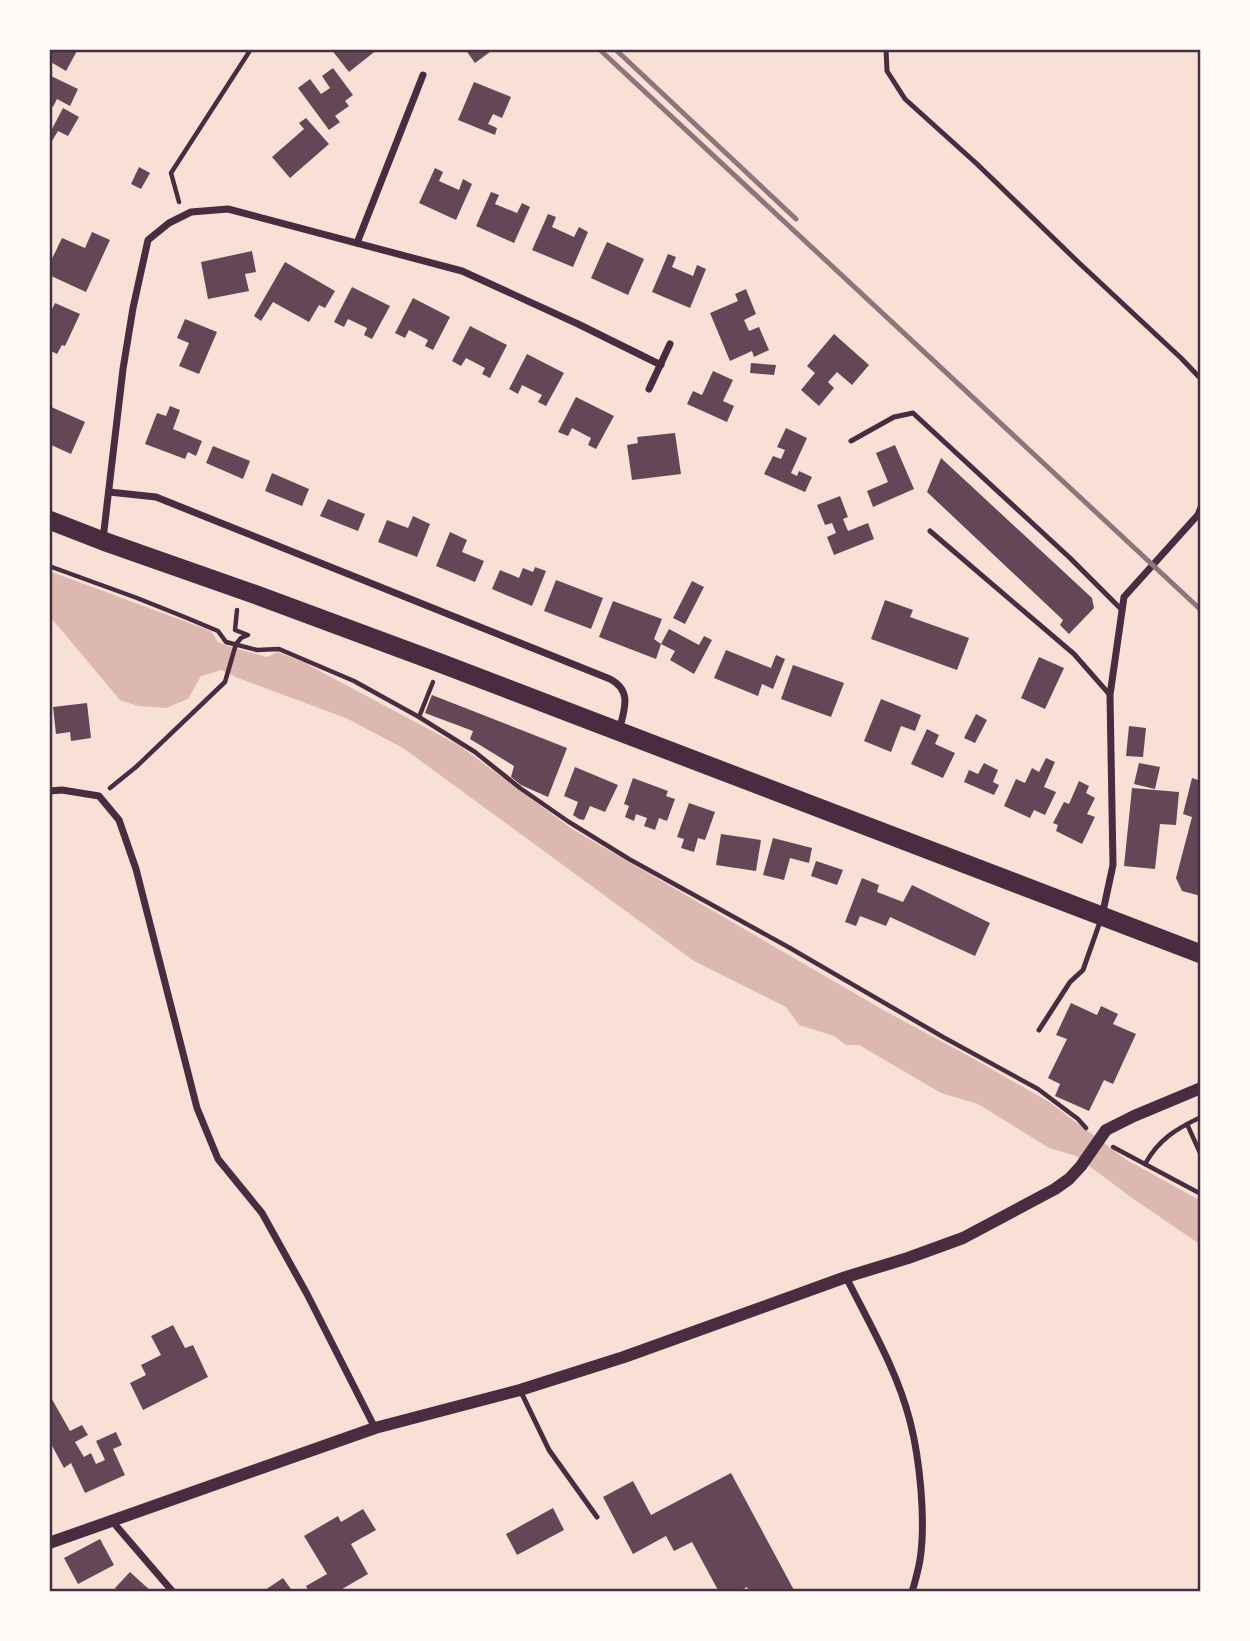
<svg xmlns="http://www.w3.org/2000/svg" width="1250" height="1641" font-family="Montserrat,sans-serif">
<rect width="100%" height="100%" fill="#f7e1d7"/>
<polygon fill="#dcb8b0" points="49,571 211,631 218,642 231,647 267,657 278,652 305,663 460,746 572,829 887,1012 974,1059 1049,1102 1125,1159 1201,1201 1201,1245 1132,1198 1076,1156 1049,1148 978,1104 941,1093 859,1045 846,1045 834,1036 799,1025 786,1007 694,961 403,748 346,718 238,678 222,670 201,676 188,699 166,708 138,706 120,700 52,619 49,618"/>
<g fill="#644757">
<polygon points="49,49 78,49 66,71 49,61"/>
<polygon points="331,49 378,49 349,72"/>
<polygon points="465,49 494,49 475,63"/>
<polygon points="333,68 353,95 345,101 349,106 335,116 340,122 329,130 298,88 310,79 321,94 330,88 322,76"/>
<polygon points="49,75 78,89 70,106 57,99 53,107 49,105"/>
<polygon points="474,82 511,97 502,118 493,114 488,124 497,128 495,135 458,120"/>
<polygon points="63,108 79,117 68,136 58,131 49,146 49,128 52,129"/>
<polygon points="306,118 329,144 290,178 272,157 304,129 299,123"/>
<polygon points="139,167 150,173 141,189 131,184"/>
<polygon points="435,168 443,172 439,181 459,190 463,179 472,184 456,220 419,203"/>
<polygon points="491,192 499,195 495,204 517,213 522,203 530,207 514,243 476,226"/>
<polygon points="548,214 556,217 552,227 574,237 579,227 588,232 573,267 532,250"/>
<polygon points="92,232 110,240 86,292 49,275 49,265 62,238 85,248"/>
<polygon points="607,242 644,259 628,295 591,278"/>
<polygon points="252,251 256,272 245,274 249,291 208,299 201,262"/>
<polygon points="668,254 676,257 672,267 693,276 697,265 706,269 690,308 652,292"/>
<polygon points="285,262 335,291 325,308 319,305 309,322 273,302 261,321 254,316"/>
<polygon points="352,287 390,306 372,339 364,335 367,328 348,319 344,327 334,322"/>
<polygon points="746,289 756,314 744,320 749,331 759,327 769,350 754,357 752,351 730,361 710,313 738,301 735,294"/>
<polygon points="413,298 450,317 433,350 425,346 428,340 409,330 405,338 395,333"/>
<polygon points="55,303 80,314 65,346 62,345 57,354 49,350 49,316"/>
<polygon points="185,319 217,332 199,374 179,366 189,343 177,338"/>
<polygon points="470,326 507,345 490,378 482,374 485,368 466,358 461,366 452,361"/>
<polygon points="834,334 869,365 852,385 837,372 828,382 834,388 819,406 801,390 815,373 807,366"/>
<polygon points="527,354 564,373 546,406 538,402 542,395 522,385 518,394 509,389"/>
<polygon points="751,363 776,365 774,375 750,373"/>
<polygon points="713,371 733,380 723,401 734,406 727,422 687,404 693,391 702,395"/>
<polygon points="576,397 614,416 596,449 588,445 591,438 572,428 568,436 558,432"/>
<polygon points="49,406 85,422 71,454 49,444"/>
<polygon points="170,406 180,410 173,429 202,441 196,456 188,452 185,459 145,444 157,413 166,416"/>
<polygon points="786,428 807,438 791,473 797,476 799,471 812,477 805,492 764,474 773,456 781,459 785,450 777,447"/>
<polygon points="675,433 681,474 632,480 627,445 638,443 637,437"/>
<polygon points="895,445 914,489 873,507 867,491 888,482 876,453"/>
<polygon points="213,446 250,461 243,479 206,463"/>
<polygon points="941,458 1092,598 1094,608 1069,634 1060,625 1063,620 927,492"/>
<polygon points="272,473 309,489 302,506 265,491"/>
<polygon points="840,496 848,517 843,519 848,531 868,523 874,539 834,555 827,537 836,533 832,523 825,525 817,505"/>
<polygon points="328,499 365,514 358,531 320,516"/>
<polygon points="413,516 430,524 417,557 378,542 387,520 408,528"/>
<polygon points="450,532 467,540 462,552 484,561 475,582 436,566"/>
<polygon points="535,567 546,571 532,606 492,589 500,570 519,578 523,568 533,572"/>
<polygon points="556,580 603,598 591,629 544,611"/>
<polygon points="692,581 704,587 685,624 673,618"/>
<polygon points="885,600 913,610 910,617 969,638 957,670 871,639"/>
<polygon points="613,601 662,619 654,639 661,644 656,659 599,637"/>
<polygon points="669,629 699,645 704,636 712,640 694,674 670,660 675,651 661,644"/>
<polygon points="726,650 771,668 776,655 785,659 773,689 762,684 758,696 714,678"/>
<polygon points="1039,657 1064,668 1045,709 1021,698"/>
<polygon points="793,665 844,683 831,717 781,699"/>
<polygon points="432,695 567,748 548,797 521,785 511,777 514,766 470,739 473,731 425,713"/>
<polygon points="881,699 921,715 915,731 901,726 891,752 864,741"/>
<polygon points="87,703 91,738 71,741 70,732 56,734 53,707"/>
<polygon points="976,714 987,720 975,743 964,738"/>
<polygon points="1129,726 1146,728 1143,757 1126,756"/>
<polygon points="927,729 939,735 935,744 955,753 943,778 911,764"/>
<polygon points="1046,758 1055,762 1044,787 1056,792 1045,815 1034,810 1030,818 1004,806 1016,779 1025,783 1032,768 1039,772"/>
<polygon points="984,763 998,770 993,782 999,785 994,795 964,782 969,770 978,774"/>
<polygon points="1139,763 1160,767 1155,789 1134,784"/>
<polygon points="575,767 618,785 605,812 590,806 584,820 579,819 573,815 578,802 564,796"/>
<polygon points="633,778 668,791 666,796 675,799 667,821 659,818 655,830 644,826 647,818 636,814 634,821 625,817 629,806 624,804"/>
<polygon points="1192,778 1201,781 1201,896 1182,891 1176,878 1192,817 1183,814"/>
<polygon points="1079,781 1089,786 1086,793 1095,798 1087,814 1095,817 1082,844 1056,831 1058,825 1053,823 1064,802 1069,804"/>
<polygon points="1132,788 1179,792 1176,825 1160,824 1155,869 1124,866"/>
<polygon points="689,803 715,812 705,840 698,838 694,852 681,848 684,839 677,837"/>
<polygon points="721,834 761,840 756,871 716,865"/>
<polygon points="773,838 812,848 809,863 790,858 784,880 763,875"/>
<polygon points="816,861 843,870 837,885 811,876"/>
<polygon points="862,878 879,885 877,892 903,902 912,885 990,923 975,956 890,917 886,926 860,916 856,926 845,922"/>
<polygon points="1071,1003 1097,1015 1101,1006 1118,1014 1113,1024 1136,1034 1113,1084 1104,1080 1089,1111 1055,1096 1060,1084 1048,1078 1067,1039 1056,1035"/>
<polygon points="173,1325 185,1348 193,1345 208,1377 143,1410 130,1383 146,1375 141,1365 161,1355 151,1336"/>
<polygon points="49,1394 70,1431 82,1425 88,1435 75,1442 84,1457 91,1453 96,1464 105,1460 96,1441 116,1432 122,1445 113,1449 125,1475 85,1493 71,1463 64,1468 49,1440"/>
<polygon points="731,1473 795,1592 749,1592 747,1587 738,1592 719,1592 692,1542 674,1551 666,1536 633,1554 603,1497 633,1481 651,1515"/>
<polygon points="553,1508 564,1530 517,1555 506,1534"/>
<polygon points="363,1509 376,1530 351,1544 368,1574 337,1592 309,1592 306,1586 327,1574 304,1536 338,1516 341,1522"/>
<polygon points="100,1539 114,1565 78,1584 64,1558"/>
<polygon points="130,1572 152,1592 119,1592 115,1588"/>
<polygon points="283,1578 293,1592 262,1592"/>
</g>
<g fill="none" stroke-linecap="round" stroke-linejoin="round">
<g stroke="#4a2c40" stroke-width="4.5">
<polyline points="179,202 171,173 251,49"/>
<polyline points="49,566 137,598 187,618 218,631 226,642 257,650 279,649 354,681 419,717 475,752 520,788 569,822 629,859 790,948 943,1037 1038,1089 1078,1119 1086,1128"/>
<polyline points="419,717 433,682"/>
<polyline points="110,788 136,767 225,682 236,644 241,638 248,635 235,630 237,610"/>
<polyline points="1187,1124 1201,1155"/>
<polyline points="1113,1147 1201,1194"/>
<path d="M1145,1164C1159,1139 1176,1129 1201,1117"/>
</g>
<g stroke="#4a2c40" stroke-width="5">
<polyline points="886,49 887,71 905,99 977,164 1077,261 1181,358 1201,379"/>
<polyline points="851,441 894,417 913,413 1070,558 1122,610"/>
<polyline points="1196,517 1201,505"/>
<polyline points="930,531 1074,654 1110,695"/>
<polyline points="1039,1030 1070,982 1083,970 1101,919"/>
<polyline points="520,1390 549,1450 597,1517"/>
</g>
<g stroke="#4a2c40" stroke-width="7">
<polyline points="357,243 423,75"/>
<polyline points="649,389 670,344"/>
<path d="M109,492L156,497L610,679C633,691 624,710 619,731"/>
<polyline points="103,539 123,369 133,308 148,240 169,223 191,212 228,209 462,271 578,324 661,365"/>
<polyline points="49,791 62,790 99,796 119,820 136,869 197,1108 218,1159 262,1213 307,1294 375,1428"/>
<polyline points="1102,916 1113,865 1110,695 1124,597 1196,517"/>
<path d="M846,1277C869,1323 897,1370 910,1421C920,1460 926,1521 920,1560C918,1571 915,1582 912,1592"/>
<polyline points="112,1521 173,1592"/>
</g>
<polyline stroke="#4a2c40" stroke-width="12" points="49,1543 375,1428 520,1390 624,1357 846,1277 908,1258 963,1238 1055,1189 1069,1179 1081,1166 1106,1130 1134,1116 1201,1088"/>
<polyline stroke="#4a2c40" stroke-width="19" points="49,520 103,541 254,594 440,663 1201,954"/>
<g stroke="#8f747c" stroke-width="5">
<polyline points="599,49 1201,610"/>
<polyline points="615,49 796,219"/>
</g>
</g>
<rect width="1250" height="1641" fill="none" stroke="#fffaf5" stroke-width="102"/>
<rect x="51" y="51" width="1148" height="1539" fill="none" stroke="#4a2c40" stroke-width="2.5"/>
</svg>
